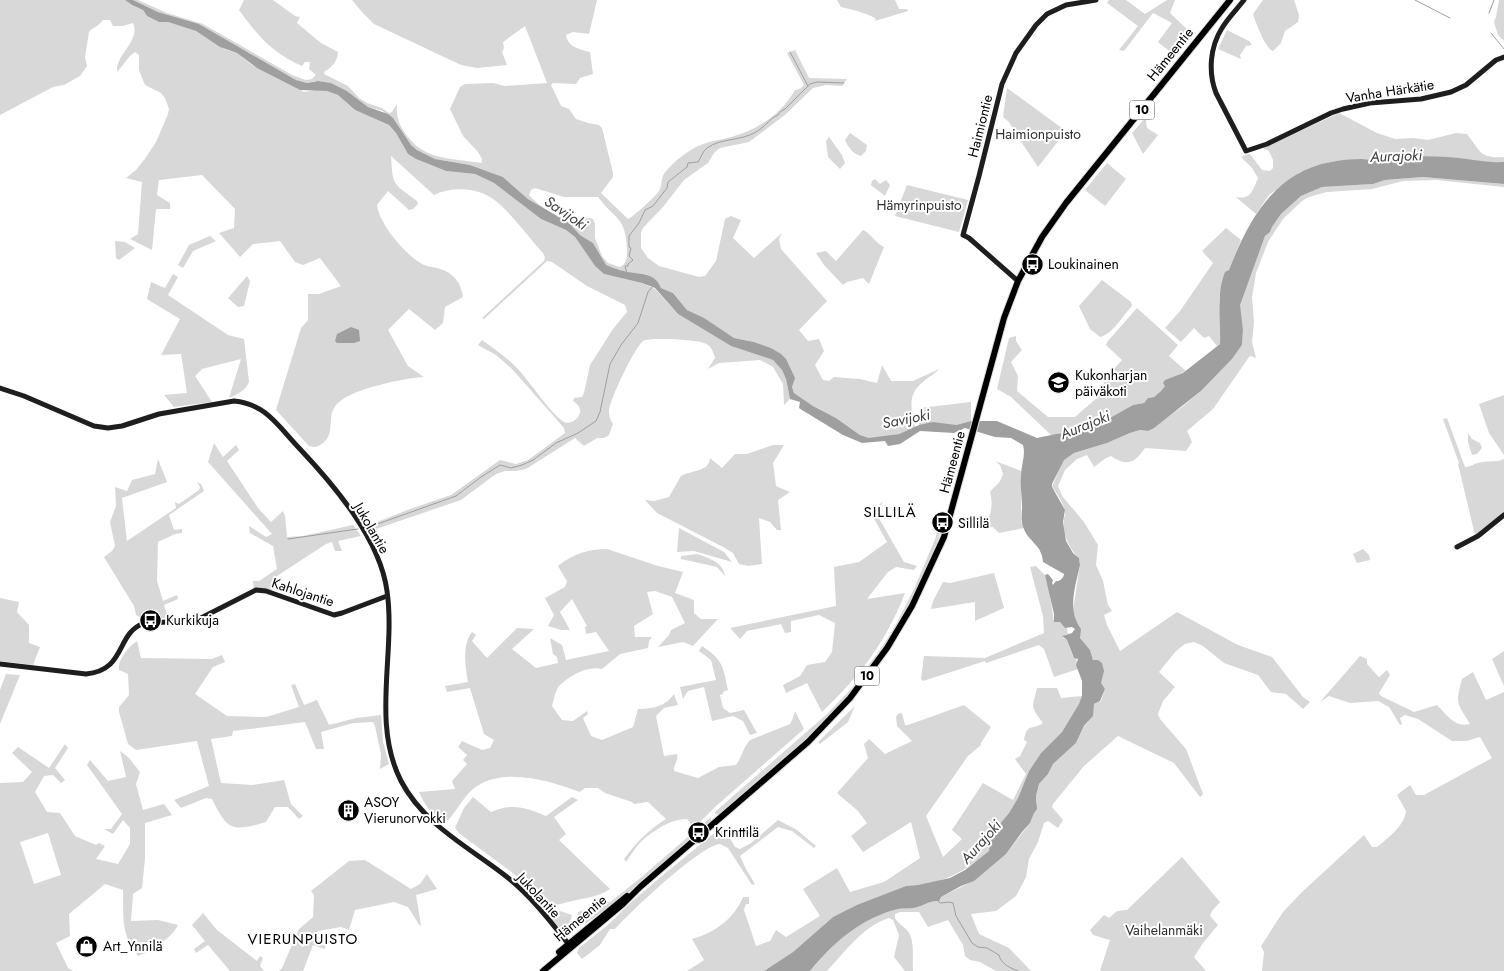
<svg xmlns="http://www.w3.org/2000/svg" width="1504" height="971" font-family="Jost,sans-serif">
<rect width="100%" height="100%" fill="#fff"/>
<g fill="#d8d8d8" fill-rule="evenodd">
<path d="M0,0H125L132,5L143,10L147,16L159,22H168L196,31L224,49L237,53L252,65L304,92L316,90L327,91L338,95L355,110L389,125L396,133L408,154L416,159L446,171L475,174L494,183L541,219L566,230L575,237L595,266L604,274L642,283L655,289L678,314L731,346L773,360L782,370L786,379L790,399L784,405L783,384L773,367L760,360L719,363L708,369L715,358C713,351 711,345 704,343C697,340 650,337 643,341C635,347 610,399 609,410C609,416 610,419 613,424L609,435L604,438H597L584,446L575,438L526,469L516,471H505L496,474L461,500L376,529L372,524L410,509L451,495L500,460L516,464L528,460L565,433L564,428L513,370L496,355L478,345L482,340C494,349 508,358 518,369C530,382 551,414 564,422C572,426 584,415 579,407C578,404 575,403 573,401L574,398L582,397L584,393L590,365L613,329L627,312L625,305L587,286L552,262L547,261L484,319L482,318L544,261L545,257L543,253C530,239 505,205 490,197C474,187 450,187 434,195L391,156C393,187 392,182 417,201L418,204L413,209L409,210L388,191L377,205C379,224 407,257 424,265C429,267 435,267 440,269C454,273 461,283 463,297L445,307L443,323L435,330L409,309L388,330L408,366L424,377C405,378 349,389 336,405C326,417 336,433 323,443C318,447 315,448 309,446L276,410L301,328L308,320V294H319L341,286L320,258L303,265L295,262L280,241L253,244L240,257L219,233L234,228L235,209L202,175L159,180L157,195L170,203V209H156L152,250L130,239L138,234L142,182L126,178L136,170L144,160L156,142L168,114L169,109L165,98L161,93L145,85L139,70V55L135,52L130,56L117,72C115,55 141,41 133,23L123,26H113L110,20H103C99,26 92,28 89,32L85,57L87,66L80,76L64,85L53,87L0,115Z"/>
<path d="M133,0H138L167,13L203,24L292,75L306,80L312,79L316,75L309,69L310,62H305L302,66C271,52 259,37 239,10L244,0H273L295,16L300,17L297,23L321,43L338,52C338,60 332,68 325,71L324,74L348,86L359,98L367,103L382,108L389,113L392,112L397,104C396,114 398,122 403,130C422,161 450,158 482,163V159L478,152L463,136L450,109L460,87L465,84L493,83L505,86L547,83L525,26L503,42L504,48L502,52L507,65L477,68L461,65L374,24L362,12L352,0H597L589,34L573,32L566,35C568,47 579,49 590,52L593,74L580,78L576,84L553,83L551,85L561,106L569,109L576,119L588,123L599,125L602,128L613,173V177L601,193L628,219C632,218 657,195 659,191C662,186 661,181 663,176C665,170 682,155 688,152C701,142 716,141 731,137C758,130 781,114 795,90L800,89L804,85L787,53L795,50L809,78L847,79L842,86L826,85L813,88L786,114L749,142L720,148L714,153L708,163L684,180L663,207L643,228L641,233V248L648,258L659,266L699,277L705,276L716,261L725,219L731,216L741,220L733,238L754,258L782,233L779,239L781,249L827,301L799,330L808,341L819,339L824,351L815,365L823,380L829,381L834,377L860,379L877,383L882,365L891,381H913L939,369C935,374 928,377 923,382C907,394 911,409 915,427L899,434L878,438H869L860,435L836,418L813,406L794,393L792,387L793,382L771,348L754,342L734,338L704,319L687,310L673,293L661,288C655,271 638,275 624,271C618,270 612,267 605,265L593,243L580,235L569,223L528,199L503,177L470,165L435,159L417,150L411,145L383,111L368,107L347,91L331,83L315,81L307,83L296,80L199,24L158,12ZM535,188L564,197H598C615,220 626,216 627,250C627,258 627,263 620,267L608,263L602,256L595,238V224L593,219C587,216 580,219 573,219C558,219 539,206 529,195L531,190Z"/>
<path d="M837,0H895L899,9H907L908,11L875,21L876,19C865,12 853,10 841,7Z"/>
<polygon points="1109,0 1126,0 1145,14 1167,0 1175,0 1170,13 1191,33 1173,54 1158,42 1172,23 1153,13 1124,51 1119,50 1138,26 1107,3"/>
<path d="M1263,0H1294L1299,15L1298,22L1285,31L1281,43L1273,51C1265,48 1256,23 1253,14Z"/>
<polygon points="1499,0 1504,0 1504,41 1498,35 1494,22 1496,17"/>
<polygon points="1227,30 1249,41 1252,45 1246,46 1240,55 1241,59 1218,49"/>
<polygon points="1007,88 1066,131 1038,167 1016,134 1009,122 1003,117"/>
<path d="M1339,113L1377,133L1395,139L1413,138L1428,140L1456,133L1467,134C1480,150 1479,159 1504,157V162L1493,163L1450,157H1396L1384,161L1360,159L1330,162L1299,173L1269,195L1256,214L1236,197C1251,200 1253,190 1258,178L1252,168L1241,157L1248,154H1250L1262,170L1270,171L1273,168V160L1269,151L1263,148Z"/>
<polygon points="1147,116 1146,122 1147,128 1158,135 1143,154 1132,133"/>
<path d="M850,133L867,145L866,151L861,156C853,154 848,147 845,140Z"/>
<polygon points="829,137 842,155 845,163 840,169 828,157 826,141"/>
<polygon points="1107,163 1126,179 1105,206 1085,190"/>
<path d="M1423,177L1504,184V187L1436,180L1403,181L1372,189L1327,192L1309,197L1302,201L1283,219L1268,242L1256,273L1252,297L1254,323L1252,342L1256,358L1251,356L1249,357L1213,409L1187,431L1192,442L1186,451L1145,448C1135,463 1127,467 1111,456L1106,458L1094,467L1087,455L1077,459L1065,470L1058,486L1062,496L1084,522L1098,545L1096,565L1103,581L1108,605L1112,611L1104,615L1107,625L1120,651L1177,612L1238,645L1272,657L1303,697L1310,702L1303,709L1286,694L1271,692L1258,675L1224,663L1203,646L1194,642L1185,644L1176,651L1159,672L1175,687L1163,701L1158,714L1160,719L1186,749L1203,794L1200,797L1174,763L1118,736L1084,766L1053,804L1052,807L1063,820L1058,828L1048,821L1044,823L1038,842L1029,859L1026,877L1016,896L996,911L971,914L979,934L1009,948L1031,971H996L980,962L970,960L965,956L963,945L948,920L928,927L919,912H900L895,914V918C899,925 906,927 909,933C915,943 912,960 913,971H905L894,957L899,935L893,920L889,918C863,926 845,952 827,971H810C833,943 861,918 897,909C903,908 908,909 913,908C922,907 929,900 938,901L941,897L967,884L1006,854L1030,823L1037,804L1036,796L1039,784L1048,774L1053,764L1076,743L1084,727L1092,717L1094,704L1101,701L1105,689L1101,684L1098,660H1093L1090,650L1081,641L1073,610L1080,565L1079,558C1069,549 1062,533 1064,520C1064,513 1066,519 1065,512C1064,504 1057,493 1052,487L1063,460L1074,453L1107,443L1130,433L1140,430L1148,431L1182,407L1201,391L1232,359L1242,345L1243,330L1239,305L1265,236L1270,232L1272,227L1281,214L1301,196L1322,187L1373,184L1385,180Z"/>
<polygon points="875,179 880,184 886,180 890,185 885,196 871,185 872,181"/>
<polygon points="907,185 968,200 959,232 895,216"/>
<polygon points="1226,228 1241,240 1229,270 1223,278 1219,300 1221,321 1220,344 1217,346 1209,336 1204,338 1194,328 1181,342 1165,328 1180,311 1213,263 1202,251"/>
<path d="M863,230C872,234 876,244 884,247L869,284L863,278L847,282L843,285L824,265L816,253L826,251L836,261Z"/>
<polygon points="210,236 216,241 193,251 183,268 178,265 189,245"/>
<polygon points="115,241 125,242 135,248 119,260 116,258"/>
<path d="M173,274L178,277L168,295L228,335L244,339L249,382C245,391 238,394 229,398L241,359L202,369L195,376L212,402L174,407L164,395L187,393L181,354L161,355L180,319L147,299L151,282L165,288Z"/>
<polygon points="247,276 250,281 244,306 238,307 228,298"/>
<path d="M1102,280L1131,302L1132,306C1123,315 1113,334 1100,337L1090,329L1079,306Z"/>
<polygon points="1137,308 1178,345 1169,356 1186,371 1174,377 1165,380 1165,386 1161,391 1154,397 1148,398 1144,403 1133,405 1099,424 1080,432 1051,435 1011,397 997,389 1009,338 1016,336 1016,341 1022,350 1011,362 1018,376 1017,391 1048,417 1075,417 1107,389 1103,381 1122,360 1106,345 1107,342"/>
<polygon points="1504,395 1504,455 1489,433 1479,404"/>
<polygon points="971,402 971,421 956,425 919,425 920,408"/>
<path d="M1447,418L1465,467C1471,467 1473,464 1478,463C1486,460 1495,463 1504,459V513L1475,535L1458,464L1459,463L1443,419Z"/>
<polygon points="1468,433 1472,439 1480,443 1482,448 1477,454 1472,455 1468,442"/>
<polygon points="214,443 223,457 236,445 239,450 227,461 258,508 271,522 283,511 285,516 287,537 303,536 353,525 361,536 338,541 342,551 335,551 332,542 326,544 277,576 272,590 254,591 253,581 259,581 277,569 273,546 250,533 249,526 266,537 272,534 208,462"/>
<path d="M773,445H784L773,463L776,486L790,492L778,500L781,530H777L770,522L759,518L762,564L748,566L739,564L733,553L725,548L657,513L645,500L654,501L669,497L681,476C692,470 709,472 710,458L722,468L735,454H747Z"/>
<polygon points="158,459 167,482 122,498 127,541 176,508 175,502 179,504 199,490 200,487 197,482 201,484 204,491 169,515 174,530 182,529 182,533 175,534 158,542 157,581 163,601 177,595 178,599 164,605 168,618 143,619 136,615 134,606 104,557 112,551 115,546 110,522 116,506 115,487 127,491 132,480 155,474"/>
<path d="M995,461L1021,471V522L1024,528L999,533L993,527L977,529C991,522 994,506 990,492C996,484 999,486 1003,474L1000,465Z"/>
<path d="M883,501L877,515L904,562L917,566L914,570L896,567L888,572L867,599L905,593C886,642 860,676 822,712L807,683L786,693L783,685L800,676L807,665L825,662L832,652L835,623L819,615L791,621V632L785,633L781,624L747,631L740,639L730,628L836,606L834,567L859,562L887,542L871,513Z"/>
<path d="M938,519H941V524L943,525C917,610 864,685 800,746C774,770 746,792 719,815L715,814V812L827,714L850,690L877,654L893,630L914,589L936,537Z"/>
<polygon points="679,528 724,552 732,562 694,551 677,552"/>
<path d="M607,549L658,566L683,572L675,593L694,600V613L701,619H718L693,646L683,642L658,647L669,635L671,630L685,623L672,597L655,591L647,592L653,614L634,626L635,637H652L649,641L648,648L620,654L602,669C587,665 569,676 559,686C555,691 554,700 552,706L562,720L573,721L587,711L588,714L583,718L591,736L602,740L633,727L638,709C653,709 666,706 674,694L678,705L664,708L656,716L664,756L677,754C679,761 673,765 674,771L698,778L719,767L736,765C742,757 743,747 750,740L790,724L793,718L795,711L804,729L715,807L694,828L687,819C671,818 649,833 638,845C634,850 630,856 626,862L624,859C638,841 647,831 666,819L648,802L634,804L632,802L605,793L598,788H585L580,792C550,781 500,765 472,790C462,799 457,811 448,820C433,820 424,803 419,792L455,789L452,781L467,764L463,760L467,755L458,747L462,741L482,750L490,748L494,740L484,734L470,688L447,692L445,686L468,682C465,666 462,645 472,632L476,635L472,641L487,658L517,628L534,629L512,649L536,668L558,663L557,657L553,654L550,638L562,645L566,660L609,651L596,632L586,634L585,627L587,626L572,599L560,612L570,630H561L548,626L554,615L545,598L565,587L567,581L558,566C573,554 588,549 607,549Z"/>
<polygon points="1363,549 1369,555 1370,560 1357,563 1353,554"/>
<path d="M698,554C710,559 723,562 725,576L717,567L681,559V556Z"/>
<polygon points="1036,566 1045,575 1048,583 1054,622 1060,622 1067,628 1068,634 1064,635 1063,638 1067,640 1073,656 1076,658 1078,669 1054,677 1044,649 1039,645 986,663 985,661 923,681 921,679 924,656 985,658 1044,633 1043,616 1030,567"/>
<polygon points="994,573 1004,608 975,621 975,602 931,609 933,601 943,582 950,583"/>
<polygon points="0,598 19,602 17,612 29,625 29,643 40,647 33,665 0,661"/>
<path d="M137,641L141,658L212,659L222,655L225,662L213,667L195,694L227,716L266,717L299,707L291,685L295,684L304,705L317,700L329,725L356,718L381,715L383,742L389,764L380,769L381,754L375,726L373,722L353,723L321,732L324,749H316L305,722L233,731L232,736L211,739L221,783L252,785L284,780L291,804L303,816L299,819L288,807H275L266,822C232,832 228,831 212,799L206,798L181,808L174,800L209,786L197,741L136,750L128,744L119,712V707L129,695L128,674L119,670C117,661 129,646 137,641Z"/>
<path d="M702,646C723,660 723,666 728,690L723,692V694L720,695L723,708L730,713L744,710L757,733L750,735L743,721L733,716L712,721L704,687L688,691L683,699L680,687L716,680L711,660L699,651Z"/>
<polygon points="1504,651 1504,686 1492,659"/>
<path d="M1360,656L1367,659V664L1379,677L1387,670L1390,675L1379,693L1381,696L1414,712L1437,705C1447,715 1455,728 1470,724C1457,702 1455,705 1462,679L1473,672L1486,700L1504,692V971H1262L1264,952L1261,946L1283,912L1302,892L1364,835L1372,847H1377C1388,838 1405,825 1406,811L1397,795L1410,785L1416,795H1424L1492,758L1480,737L1466,741H1452L1418,719L1405,715L1400,718L1402,724L1400,725L1389,707L1378,701L1350,703L1329,696L1320,702Z"/>
<polygon points="6,674 20,675 0,724 0,690"/>
<path d="M1037,688H1057L1061,698L1082,696L1080,704L1062,732L1041,753L1029,771L1018,798L1009,813L990,839L989,851C963,873 940,885 906,886L833,917L793,952L764,971H687L704,960L692,939C714,933 734,919 743,897H749V904H746L744,910L756,946L770,941L776,930L786,937L820,916L803,889L837,868L850,892L884,882L920,858L911,822L863,852L851,836L867,823L858,811L837,793L868,758L864,744L869,739L885,754L912,741L897,726L896,717L898,714L902,713L905,725H908L964,705L991,727L981,743V745L968,756L926,816L943,857L962,839L952,830L983,783L1013,800L1026,774L1015,759L1020,756L1027,742L1024,740C1027,722 1032,731 1043,723C1030,706 1032,709 1037,688Z"/>
<polygon points="855,706 848,722 820,744 818,742"/>
<path d="M65,744L68,748L55,768L65,780L61,783L53,775L44,776L35,792L47,812L60,813L75,836L96,845L99,843L105,846L96,859L118,864L130,844V828L123,820L113,834L104,829H111L122,814L87,765L90,760L108,781L126,777L120,751L129,758L140,772L136,784L143,810L164,804L172,815L145,823V859L142,888L133,894L131,921L158,920L178,925C173,937 150,952 138,956C120,933 124,917 123,890L105,884L69,914L70,936L56,943L68,968L73,971H0V783L23,782L32,772L12,753L18,747L49,768ZM48,833L61,875L34,884L20,842Z"/>
<path d="M473,797L491,812C513,803 525,807 546,816L572,797L578,800L554,817L566,834L559,840L610,889C597,898 582,898 568,902C559,904 553,907 544,906L514,874L460,834L455,828L464,808Z"/>
<polygon points="711,817 711,821 640,884 585,924 577,916 578,912 610,902 638,880"/>
<path d="M778,820L797,830L816,846L814,848L792,831L778,827L740,856L746,869L755,884L752,885L728,848L720,844C701,845 630,912 615,929H610L600,945L582,959L577,953L579,948L609,924L629,904L663,875L723,826L735,847L740,849L751,843Z"/>
<polygon points="1182,857 1220,902 1212,911 1210,916 1218,925 1203,943 1194,957 1206,971 1100,971 1110,940 1093,935 1090,930 1104,915 1109,918 1117,911 1127,910"/>
<polygon points="365,860 411,889 420,884 427,874 437,889 416,895 421,925 420,926 408,907 394,902 355,910 349,930 341,927 318,931 314,942 326,946 324,949 313,945 303,971 279,971 282,968 292,945 276,938 272,940 274,934 293,942 299,929 313,917 314,895 311,891 349,861"/>
<polygon points="560,911 572,915 567,932 560,928 548,916 549,913"/>
<polygon points="203,913 217,930 257,961 260,956 263,958 260,966 264,971 230,971 208,945 196,953 194,949 205,941 192,925"/>
</g>
<g fill="#9f9f9f">
<path d="M125,0H133L158,12L199,24L296,80L307,83L318,81L331,83L347,91L368,107L388,114L393,118L411,145L417,150L435,159L470,165L503,177L528,199L569,223L580,235L593,243L606,265C612,267 618,270 624,271C638,275 655,271 661,288L673,293L687,310L704,318L734,338L754,342L771,348L781,354L786,359L795,378L792,387L794,393L813,406L836,418L860,435L869,438L899,434L919,425L933,422L956,425L971,421H997L1037,438L1056,434L1080,432L1099,424L1133,405L1144,403L1148,398L1154,397L1161,391L1165,386L1163,383L1165,380L1183,373L1220,344C1221,320 1216,294 1225,272L1229,270C1248,221 1274,172 1331,162C1340,160 1351,159 1361,159C1368,159 1376,161 1384,160C1388,160 1393,158 1398,157C1415,156 1431,156 1448,157C1467,158 1485,163 1504,162V184L1423,177L1385,180L1373,184L1322,187L1301,196L1281,214L1272,227L1270,232L1265,236L1240,305L1243,330L1242,345L1232,359L1201,391L1154,428L1148,431L1140,430L1130,433L1107,443L1074,453L1064,460L1052,484V487L1065,510L1063,522L1066,541L1073,553L1079,558L1080,565C1075,588 1067,610 1081,629L1080,638L1090,650L1093,660H1098L1102,663L1104,671L1101,683L1105,689L1100,701L1094,704L1093,716L1084,726L1076,743L1053,764L1048,774L1039,784L1036,796L1037,809L1034,813L1030,823L1022,832L1006,854L974,881L961,886L941,897L939,901C929,900 922,907 913,908C908,909 903,908 898,909C861,918 833,943 810,971H764L793,952L833,917L857,905L906,886L918,885L950,878L965,870L989,851L990,839L992,834L1009,813L1018,798L1029,771L1041,753L1062,732L1079,704L1082,696V681L1076,665L1078,659L1074,658L1067,640L1062,636L1072,633L1075,629L1072,627L1065,628L1060,622H1054V614L1045,575L1048,574L1053,580L1052,583L1053,585L1056,581C1059,582 1064,578 1064,574L1043,562C1042,543 1026,542 1022,523C1021,518 1022,512 1022,507C1022,497 1020,486 1021,476C1021,465 1026,455 1023,445L1011,438L995,437L965,428L954,433L920,431L900,444L888,446L885,441L862,443L843,435L802,410L799,408L800,402L790,399L786,379L782,370L773,360L731,346L678,314L655,288L642,283L604,274L595,266L575,237L566,230L541,219L494,183L475,174L446,171L416,159L408,154L396,133L389,125L355,110L338,95L327,91L300,90L257,68L237,53L220,47L196,31L168,22H159L147,16L143,10L132,5Z"/>
<polygon points="351,327 359,330 360,341 354,343 337,343 335,341 337,334"/>
</g>
<g fill="none" stroke-linecap="round" stroke-linejoin="round">
<g stroke="#9f9f9f" stroke-width="1">
<polyline points="1415,0 1450,18"/>
<polyline points="1489,13 1494,0"/>
<polyline points="1491,33 1504,49"/>
<polyline points="790,52 808,86"/>
<path d="M627,274L625,266H628V264L633,260L629,256L631,248L629,247V236L639,223L645,210L653,206L667,188L668,182L687,167L688,163L698,162C701,157 703,151 707,148C721,138 741,141 756,132C764,128 770,118 778,115L780,112L785,109L810,84L817,82L844,83"/>
<polyline points="372,526 456,496 481,477 500,465 511,468 522,465 533,460 556,443 578,433 596,421 600,412 610,364 621,345 638,323 648,292 653,286"/>
<polyline points="288,539 358,529"/>
<path d="M938,901L940,903L949,902L953,903L956,916L972,943L978,947L987,948L999,955C1001,964 1010,968 1018,971"/>
</g>
<defs>
<g id="highway">
<polyline points="559,952 627,896"/>
<polyline points="543,971 623,904 640,887 808,742 850,698 887,648 912,606 944,537 1004,318 1018,281 1042,237 1066,203 1230,0"/>
</g>
</defs>
<use href="#highway" stroke="#dbdbdb" stroke-width="8"/>
<g stroke="#1e1e1e" stroke-width="5">
<path d="M1244,0C1237,9 1228,18 1222,28C1210,47 1208,72 1216,93L1246,151L1267,144L1331,113L1343,109L1370,103L1421,99L1451,92L1466,85L1496,60L1504,57"/>
<polyline points="1018,281 969,238 963,235 979,176 1002,84 1016,53 1036,25 1047,14 1066,5 1096,0"/>
<path d="M0,388L24,396L94,426L108,428L122,426L159,414L234,401C266,404 278,426 299,448C334,485 380,539 387,591C396,653 371,722 401,781C424,825 469,847 507,877C531,896 551,922 570,946"/>
<polyline points="1457,547 1478,536 1504,515"/>
<path d="M0,664L86,674C127,670 115,634 144,623L193,621L199,619L256,590L266,591L334,615L342,613L387,596"/>
</g>
<use href="#highway" stroke="#000" stroke-width="6"/>
</g>
<defs>
<symbol id="bus-disc" viewBox="-11 -11 22 22"><circle r="9.5" fill="#000" stroke="#fff"/><path d="M-5-6H5V4H4V6H2V4H-2V6H-4V4H-5ZM-3.5-4V0h7V-4ZM-3.5 1.2v1.5H-2V1.2ZM2 1.2v1.5H3.5V1.2Z" fill="#fff"/></symbol>
<symbol id="school-disc" viewBox="-11 -11 22 22"><circle r="9.5" fill="#000" stroke="#fff"/><path d="M0-5L7-2L0 1L-7-2ZM-4 1L0 2.5L4 1V4Q0 6-4 4Z" fill="#fff"/></symbol>
<symbol id="building-disc" viewBox="-11 -11 22 22"><circle r="9.5" fill="#000" stroke="#fff"/><path d="M-4-6H4V6H1V3H-1V6H-4ZM-2.5-4.3h1.7v1.8h-1.7ZM.8-4.3h1.7v1.8H.8ZM-2.5-1h1.7V.8h-1.7ZM.8-1h1.7V.8H.8Z" fill="#fff"/></symbol>
<symbol id="shop-disc" viewBox="-11 -11 22 22"><circle r="9.5" fill="#000" stroke="#fff"/><path d="M-5-2.5h2.3a2.7 3.5 0 0 1 5.4 0H5L5.5 6h-11ZM-1.5-2.5h3a1.5 2.3 0 0 0-3 0Z" fill="#fff"/></symbol>
</defs>
<g fill-rule="evenodd">
<use href="#bus-disc" x="1020" y="252" width="25" height="25"/>
<use href="#school-disc" x="1046" y="370" width="25" height="25"/>
<use href="#bus-disc" x="930" y="510" width="25" height="25"/>
<use href="#bus-disc" x="138" y="608" width="25" height="25"/>
<use href="#building-disc" x="336" y="798" width="25" height="25"/>
<use href="#bus-disc" x="686" y="820" width="25" height="25"/>
<use href="#shop-disc" x="74" y="934" width="25" height="25"/>
</g>
<g text-anchor="middle" stroke-width="4" stroke-linejoin="round" paint-order="stroke">
<g fill="#fff" stroke="#4c4c4c" stroke-width="1">
<rect x="1129.5" y="100.5" width="25" height="19" rx="4"/>
<rect x="854.5" y="666.5" width="25" height="19" rx="4"/>
</g>
<g font-size="12" font-weight="bold" fill="#000">
<text x="1142" y="114">10</text>
<text x="867" y="680">10</text>
</g>
<g font-size="14" fill="#000" stroke="#fff">
<text transform="translate(1170 54) rotate(-51)" y="5">Hämeentie</text>
<text transform="translate(1390 91) rotate(-9)" y="5">Vanha Härkätie</text>
<text transform="translate(980 126) rotate(-76)" y="5">Haimiontie</text>
<text transform="translate(952 462) rotate(-75)" y="5">Hämeentie</text>
<text transform="translate(372 528) rotate(60)" y="5">Jukolantie</text>
<text transform="translate(303 592) rotate(18)" y="5">Kahlojantie</text>
<text transform="translate(539 895) rotate(47)" y="5">Jukolantie</text>
<text transform="translate(580 918) rotate(-40)" y="5">Hämeentie</text>
</g>
<g font-size="14" fill="#2f2f2f" stroke="#fff">
<text x="1038" y="139">Haimionpuisto</text>
<text x="919" y="210">Hämyrinpuisto</text>
<text x="1164" y="935">Vaihelanmäki</text>
</g>
<g font-size="14" fill="#000" stroke="#fff" text-anchor="start">
<text x="1048" y="269">Loukinainen</text>
<text x="1075" y="380">Kukonharjan<tspan x="1075" dy="16">päiväkoti</tspan></text>
<text x="958" y="528">Sillilä</text>
<text x="166" y="625">Kurkikuja</text>
<text x="364" y="807">ASOY<tspan x="364" dy="16">Vierunorvokki</tspan></text>
<text x="715" y="837">Krinttilä</text>
<text x="103" y="951">Art_Ynnilä</text>
</g>
<g font-size="15" font-style="italic" fill="#404040" stroke="#fff">
<text transform="translate(1396 156) rotate(-2)" y="5">Aurajoki</text>
<text transform="translate(566 213) rotate(34)" y="5">Savijoki</text>
<text transform="translate(906 419) rotate(-11)" y="5">Savijoki</text>
<text transform="translate(1085 425) rotate(-22)" y="5">Aurajoki</text>
<text transform="translate(981 842) rotate(-48)" y="5">Aurajoki</text>
</g>
<g font-size="15" letter-spacing="1" fill="#000" stroke="#fff">
<text x="890" y="517">SILLILÄ</text>
<text x="303" y="944">VIERUNPUISTO</text>
</g>
</g>
</svg>
